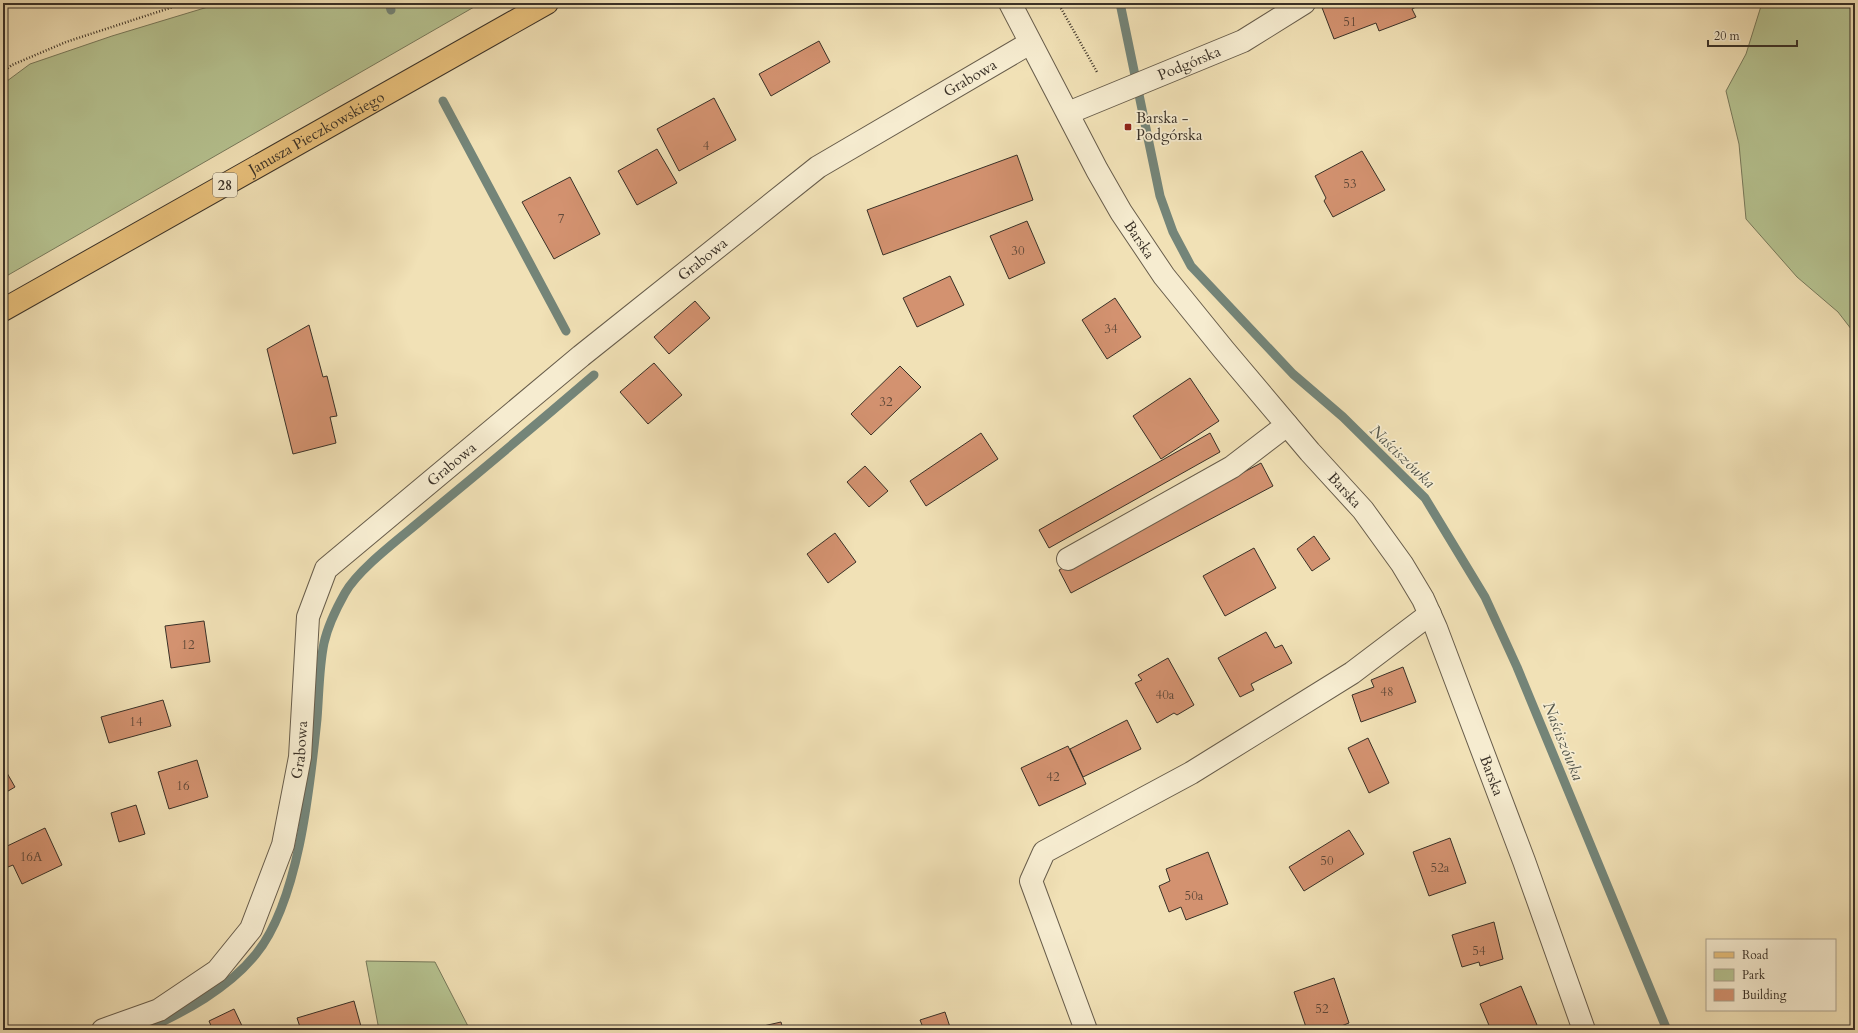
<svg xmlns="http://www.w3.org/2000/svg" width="1858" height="1033" font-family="Cardo,serif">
<rect width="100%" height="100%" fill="#f1e1b6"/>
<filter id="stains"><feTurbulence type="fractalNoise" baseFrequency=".005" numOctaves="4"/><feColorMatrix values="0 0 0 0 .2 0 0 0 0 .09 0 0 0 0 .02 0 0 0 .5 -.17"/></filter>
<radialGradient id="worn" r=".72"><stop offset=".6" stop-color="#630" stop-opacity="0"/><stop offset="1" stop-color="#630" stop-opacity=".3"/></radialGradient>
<g fill="#b6c391" stroke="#787a5c">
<polygon points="221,3 481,3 3,278 3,84 30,64 112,36"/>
<polygon points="1762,3 1855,3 1855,334 1838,312 1797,277 1746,219 1739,144 1726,91 1746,54"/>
<polygon points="366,961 435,962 470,1030 379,1030"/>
</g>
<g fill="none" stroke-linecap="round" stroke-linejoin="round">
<g stroke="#748579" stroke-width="9">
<polyline points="389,3 391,10"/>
<polyline points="1120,3 1160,196 1173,232 1191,266 1293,374 1343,417 1425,498 1485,597 1517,667 1667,1030"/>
<polyline points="443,101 566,331"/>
<path d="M145,1030C184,1012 228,989 256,954C299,901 310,786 317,719C319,694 319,667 324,643C328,625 336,609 345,593C359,568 403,536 425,517C482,470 538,423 594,375"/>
</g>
</g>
<g fill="#d39270" stroke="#3a3127">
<polygon points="1327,3 1417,3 1418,6 1412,9 1416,17 1379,31 1376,23 1334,39 1321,5"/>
<polygon points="819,41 830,62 771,96 759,74"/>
<polygon points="714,98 736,140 679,171 657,129"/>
<polygon points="657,149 677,183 637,205 618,171"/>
<polygon points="1362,151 1385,190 1333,217 1324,201 1326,198 1315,176"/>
<polygon points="1017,155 1033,200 883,255 867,210"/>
<polygon points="570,177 600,234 554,259 522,202"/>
<polygon points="1027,221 1045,263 1009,279 990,236"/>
<polygon points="950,276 964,305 917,327 903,298"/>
<polygon points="1115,298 1141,337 1107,359 1082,320"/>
<polygon points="695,301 710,318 669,354 654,337"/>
<polygon points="309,325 323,377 327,376 337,416 330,417 336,443 293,454 267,349"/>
<polygon points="654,363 682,395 648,424 620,392"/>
<polygon points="900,366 921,387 871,435 851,414"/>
<polygon points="1190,378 1219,421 1161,459 1133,416"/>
<polygon points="981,433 998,459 926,506 910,481"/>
<polygon points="1210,433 1220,452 1049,548 1039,530"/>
<polygon points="1261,463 1273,486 1071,593 1059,570"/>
<polygon points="865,466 888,491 869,507 847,482"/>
<polygon points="835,533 856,562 828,583 807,554"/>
<polygon points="1314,536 1330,559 1312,571 1297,549"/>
<polygon points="1254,548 1276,588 1225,616 1203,576"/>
<polygon points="204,621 210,662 171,668 165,626"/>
<polygon points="1266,632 1275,648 1282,645 1292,663 1251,684 1254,690 1240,697 1218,658"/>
<polygon points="1168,658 1194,705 1177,715 1174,713 1157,723 1135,683 1142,680 1138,675"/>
<polygon points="1403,667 1416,702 1361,722 1352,695 1374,687 1371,680"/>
<polygon points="163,700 171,726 109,743 101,717"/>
<polygon points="1127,720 1141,749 1083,777 1070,749"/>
<polygon points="1368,738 1389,783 1369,793 1348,748"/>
<polygon points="1068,746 1086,784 1039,806 1021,768"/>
<polygon points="197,760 208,797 169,809 158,772"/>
<polygon points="3,766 15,787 3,794"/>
<polygon points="136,805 145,834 119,842 111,813"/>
<polygon points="45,828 62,865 22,884 13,865 3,869 3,848"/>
<polygon points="1349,830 1364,854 1304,891 1289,867"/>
<polygon points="1450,838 1466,883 1429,896 1413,852"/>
<polygon points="1208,852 1228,904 1186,920 1181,907 1169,912 1159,886 1170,881 1166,869"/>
<polygon points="1494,922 1503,959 1480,966 1479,962 1462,967 1452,935"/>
<polygon points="1334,978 1349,1023 1331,1030 1307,1030 1294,992"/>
<polygon points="1521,986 1539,1030 1491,1030 1480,1004"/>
<polygon points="354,1001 362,1030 301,1030 297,1018"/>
<polygon points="234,1009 244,1030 208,1030 212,1028 209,1021"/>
<polygon points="945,1012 951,1030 924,1030 920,1020"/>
<polygon points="781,1022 783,1030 760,1030 759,1027"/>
</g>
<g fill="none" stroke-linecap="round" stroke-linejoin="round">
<defs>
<g id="minor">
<path id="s1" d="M1010,3L1097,170L1121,212L1164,276L1224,350L1310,452L1363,510L1402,564L1423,599L1436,628L1524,861L1584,1030"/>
<path id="s2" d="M1068,113L1243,41L1304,3"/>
<polyline points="1068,559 1232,467 1287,425"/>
<path id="s3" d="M103,1030L159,1010L217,971L251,929L283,845L300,757L308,617L326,569L581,356L818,167L1030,43"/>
<polyline points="1086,1030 1031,881 1044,852 1191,773 1352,673 1430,614"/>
</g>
<g id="major">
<path id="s4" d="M3,310L547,3"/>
</g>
</defs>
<use href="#minor" stroke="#685d4b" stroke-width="24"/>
<use href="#major" stroke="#3a3127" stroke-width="24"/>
<g stroke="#3a3127" stroke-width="2.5" stroke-dasharray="1 2" stroke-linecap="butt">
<polyline points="1058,3 1097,72"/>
<polyline points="3,72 12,65 66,42 185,3"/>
</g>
<use href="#minor" stroke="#f6ecd0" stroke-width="22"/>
<use href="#major" stroke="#e8c07b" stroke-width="22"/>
</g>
<rect fill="#8f2418" stroke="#f6ecd0" stroke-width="1.5" x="1124" y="123" width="8" height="8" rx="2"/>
<g text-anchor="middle" stroke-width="3.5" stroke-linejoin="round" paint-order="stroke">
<g font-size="13" fill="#604939">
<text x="1350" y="26">51</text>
<text x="706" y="150">4</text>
<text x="1350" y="188">53</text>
<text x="561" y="223">7</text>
<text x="1018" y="255">30</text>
<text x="1111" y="333">34</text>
<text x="886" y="406">32</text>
<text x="188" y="649">12</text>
<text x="1387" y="696">48</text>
<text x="1165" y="699">40a</text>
<text x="136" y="726">14</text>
<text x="1053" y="781">42</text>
<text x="183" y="790">16</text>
<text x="31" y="861">16A</text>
<text x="1327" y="865">50</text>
<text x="1440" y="872">52a</text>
<text x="1194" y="900">50a</text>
<text x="1479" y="955">54</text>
<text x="1322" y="1013">52</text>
</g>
<rect fill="#f6ecd0" stroke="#72695a" stroke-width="1" x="213" y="173" width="24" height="24" rx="3"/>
<g font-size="14" font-weight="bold" fill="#3a3127">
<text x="225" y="190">28</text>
</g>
<g font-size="15" fill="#3a3127" stroke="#f6ecd0">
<text dy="5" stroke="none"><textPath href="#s2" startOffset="131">Podgórska</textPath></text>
<text dy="5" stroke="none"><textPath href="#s3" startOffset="1366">Grabowa</textPath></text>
<text dy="5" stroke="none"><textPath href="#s4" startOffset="360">Janusza Pieczkowskiego</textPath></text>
<text dy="5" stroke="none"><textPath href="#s1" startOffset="270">Barska</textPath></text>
<text dy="5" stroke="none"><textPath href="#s3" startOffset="1042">Grabowa</textPath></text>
<text dy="5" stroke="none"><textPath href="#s3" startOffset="718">Grabowa</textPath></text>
<text dy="5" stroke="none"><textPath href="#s1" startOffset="594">Barska</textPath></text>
<text dy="5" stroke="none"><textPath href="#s3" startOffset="370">Grabowa</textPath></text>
<text dy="5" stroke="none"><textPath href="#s1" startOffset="918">Barska</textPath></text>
</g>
<g font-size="15" fill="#3a3127" stroke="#f6ecd0" text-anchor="start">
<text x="1136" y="123">Barska -<tspan x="1136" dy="17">Podgórska</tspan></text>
</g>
<g font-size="16" font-style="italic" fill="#525449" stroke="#f6ecd0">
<text transform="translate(1403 456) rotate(44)" y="6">Naściszówka</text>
<text transform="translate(1564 741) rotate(68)" y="6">Naściszówka</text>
</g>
</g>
<rect width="1858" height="1033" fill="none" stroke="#f1e1b6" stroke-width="16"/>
<rect x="4" y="4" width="1850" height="1025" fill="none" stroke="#3a3127" stroke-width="2"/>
<rect x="8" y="8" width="1842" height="1017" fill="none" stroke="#3a3127"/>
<rect x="1706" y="939" width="130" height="72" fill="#f6ecd0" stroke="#aba18c"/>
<rect x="1714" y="952" width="20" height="6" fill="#e8c07b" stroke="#aba18c"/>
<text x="1742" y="959" font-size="12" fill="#3a3127">Road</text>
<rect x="1714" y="969" width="20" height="12" fill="#b6c391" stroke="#aba18c"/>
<text x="1742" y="979" font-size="12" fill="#3a3127">Park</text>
<rect x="1714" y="989" width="20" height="12" fill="#d39270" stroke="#aba18c"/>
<text x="1742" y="999" font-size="12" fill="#3a3127">Building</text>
<path d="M1708 40v6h89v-6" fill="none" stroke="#3a3127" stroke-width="2"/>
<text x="1714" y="40" font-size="12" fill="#3a3127" stroke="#f6ecd0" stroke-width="3" paint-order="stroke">20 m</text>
<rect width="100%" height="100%" filter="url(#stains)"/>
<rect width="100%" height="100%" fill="url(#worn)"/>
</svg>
